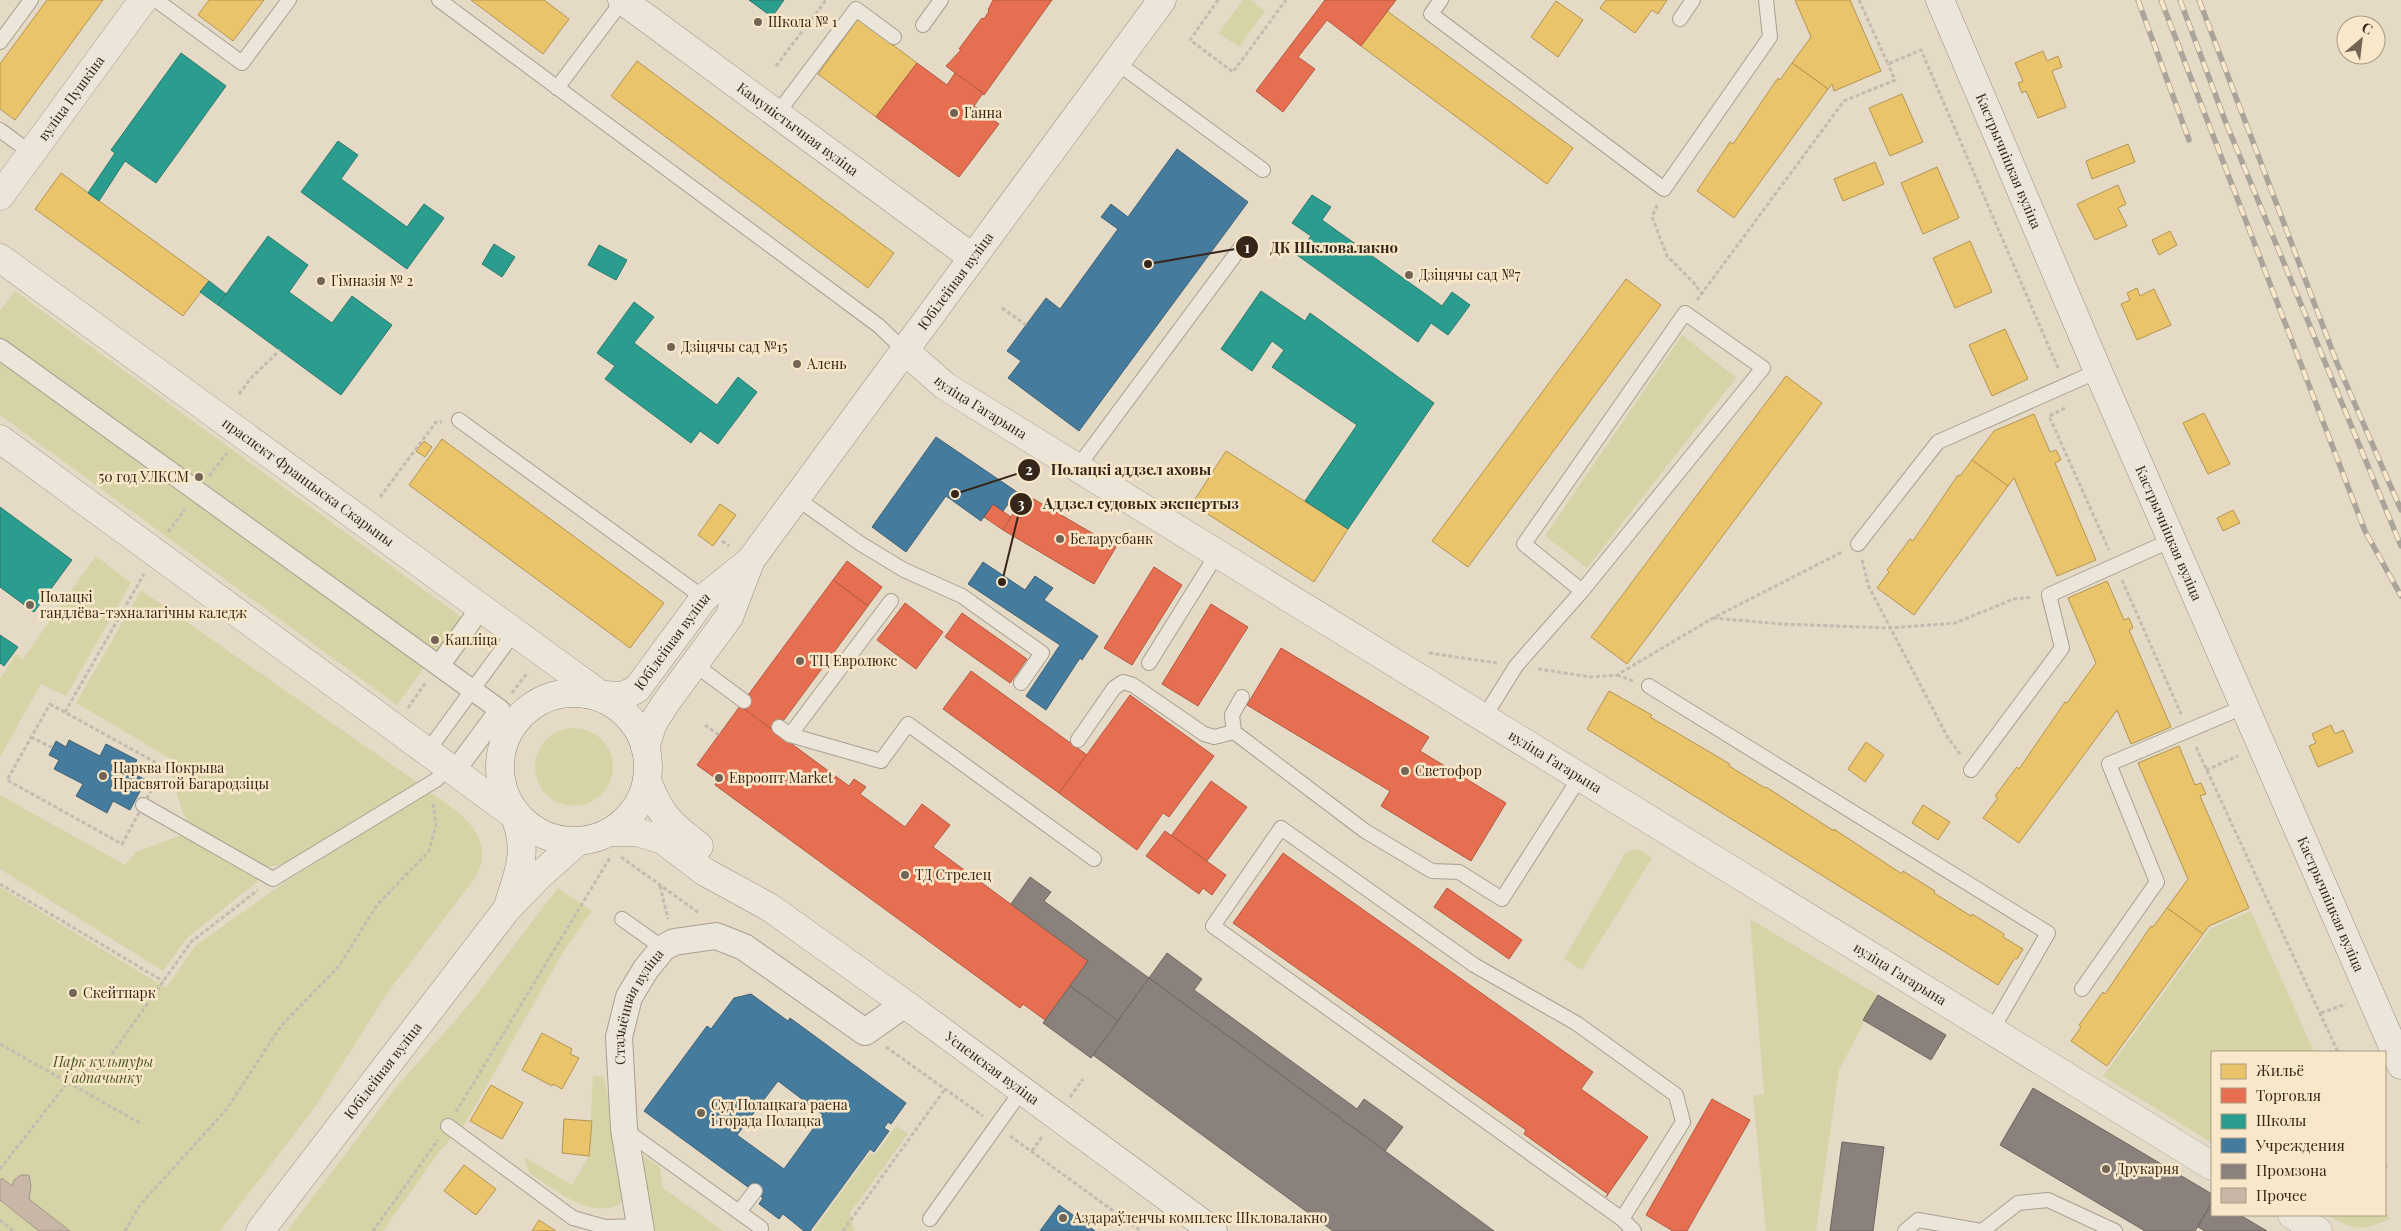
<svg xmlns="http://www.w3.org/2000/svg" width="2401" height="1231" font-family="'Playfair Display',serif">
<rect width="100%" height="100%" fill="#e4dac6"/>
<g fill="#d6d4a7">
<polygon points="1243,0 1251,0 1265,11 1239,47 1219,33"/>
<polygon points="15,291 461,617 397,705 0,415 0,311"/>
<polygon points="1682,335 1736,378 1587,568 1545,536"/>
<polygon points="96,556 131,583 66,696 41,684 0,757 0,679 16,654 22,660"/>
<polygon points="141,590 418,783 286,864 266,867 194,828 183,814 172,777 178,763 76,703"/>
<circle cx="574" cy="767" r="39"/>
<path d="M430,792C453,808 485,827 482,859C482,865 478,872 476,877L388,992L315,1107L220,1231H0V887L166,988L196,945L291,878Z"/>
<polygon points="0,795 125,865 136,852 182,835 259,880 187,938 163,971 0,869"/>
<polygon points="1638,849 1652,858 1582,970 1564,959 1626,852"/>
<polygon points="558,888 592,911 565,949 465,1124 439,1152 383,1231 287,1231 398,1085 467,1007"/>
<polygon points="2251,911 2314,1052 2212,1052 2212,1143 2103,1076 2210,929"/>
<polygon points="1750,919 1878,995 1839,1070 1816,1231 1766,1231 1753,1096 1764,1094"/>
<path d="M593,1075L604,1077L624,1194L620,1204C589,1220 555,1189 529,1173L524,1157L572,1185L589,1156Z"/>
<polygon points="896,1126 908,1134 850,1213 854,1231 813,1231 870,1153 875,1155"/>
<polygon points="640,1154 660,1167 663,1188 723,1231 653,1231"/>
<path d="M2385,1208L2390,1219C2361,1231 2354,1231 2328,1215H2385Z"/>
</g>
<g fill="#e9c46a" stroke="#b39552">
<polygon points="47,0 103,0 15,120 0,109 0,64"/>
<polygon points="209,0 264,0 233,41 198,15"/>
<polygon points="471,0 544,0 569,19 543,54"/>
<polygon points="1606,0 1667,0 1658,14 1652,10 1635,33 1600,8"/>
<polygon points="1795,0 1850,0 1881,71 1834,91 1832,84 1828,89 1792,63 1811,37"/>
<polygon points="1556,1 1583,20 1558,57 1531,37"/>
<polygon points="1387,11 1573,148 1547,184 1361,46"/>
<polygon points="858,19 917,63 876,117 818,74"/>
<polygon points="2043,51 2047,61 2058,56 2062,67 2052,71 2066,107 2038,118 2026,91 2022,93 2018,83 2023,81 2015,63"/>
<polygon points="637,61 894,253 868,288 611,96"/>
<polygon points="1792,63 1828,89 1734,218 1697,191 1730,142 1733,144 1778,78 1780,80"/>
<polygon points="1902,94 1923,142 1890,156 1869,108"/>
<polygon points="2128,144 2135,162 2092,179 2086,161"/>
<polygon points="1875,162 1884,184 1843,201 1834,179"/>
<polygon points="1937,167 1959,218 1923,234 1901,183"/>
<polygon points="61,173 209,281 183,316 35,209"/>
<polygon points="2118,185 2126,204 2118,208 2127,226 2095,240 2077,204"/>
<polygon points="2170,231 2177,245 2159,255 2152,240"/>
<polygon points="1970,241 1992,292 1955,308 1933,258"/>
<polygon points="1626,279 1661,305 1468,567 1432,541"/>
<polygon points="2137,288 2140,296 2154,289 2171,325 2137,340 2121,304 2130,300 2127,293"/>
<polygon points="2005,329 2028,379 1992,396 1969,345"/>
<polygon points="1786,376 1822,403 1627,664 1591,637"/>
<polygon points="2204,413 2230,464 2208,474 2183,423"/>
<polygon points="2034,414 2050,452 2056,450 2061,460 2055,463 2096,560 2057,576 2014,478 2008,486 1972,460 1994,431"/>
<polygon points="442,439 664,603 630,648 409,485"/>
<polygon points="424,441 432,447 425,457 416,451"/>
<polygon points="1226,451 1348,529 1314,582 1192,504"/>
<polygon points="1972,460 2008,486 1914,615 1877,588 1889,572 1887,570 1910,539 1913,541 1958,475 1960,476"/>
<polygon points="720,504 736,515 713,546 698,535"/>
<polygon points="2233,510 2240,523 2223,531 2217,518"/>
<polygon points="2107,581 2124,620 2129,618 2133,628 2129,630 2171,727 2131,744 2117,710 2019,843 1983,818 1998,798 1995,796 2017,767 2019,769 2065,702 2067,703 2096,663 2068,598"/>
<polygon points="1609,691 1652,715 1650,717 1730,764 1729,766 1765,788 1766,787 1834,831 1834,829 1902,874 1903,871 1935,891 1934,893 1971,916 1972,914 2004,934 2003,937 2023,949 2017,959 2015,958 1998,985 1587,729"/>
<polygon points="2331,725 2335,734 2343,730 2353,752 2318,767 2309,746 2316,743 2312,734"/>
<polygon points="1866,742 1884,755 1865,782 1848,769"/>
<polygon points="2179,746 2195,785 2201,783 2206,794 2200,796 2249,908 2209,926 2203,934 2167,908 2188,879 2138,763"/>
<polygon points="1923,805 1950,822 1938,840 1912,823"/>
<polygon points="2167,908 2203,934 2107,1066 2071,1041 2081,1027 2079,1025 2103,992 2105,994 2151,926 2153,927"/>
<polygon points="542,1033 572,1049 570,1054 579,1058 562,1089 553,1084 552,1086 522,1070"/>
<polygon points="491,1085 523,1103 502,1139 470,1121"/>
<polygon points="564,1119 592,1121 589,1156 562,1153"/>
<polygon points="464,1165 496,1189 476,1215 444,1191"/>
<polygon points="539,1220 556,1231 532,1231"/>
</g>
<g fill="#e76f51" stroke="#b25940">
<polygon points="993,0 1052,0 984,95 946,66 961,50 959,49 982,18 984,19 989,11 988,10"/>
<polygon points="1325,0 1396,0 1361,46 1327,20 1298,57 1315,69 1283,112 1256,91"/>
<polygon points="917,63 947,85 955,73 983,93 974,106 999,124 959,177 876,117"/>
<polygon points="1025,494 1116,547 1094,584 1003,530"/>
<polygon points="993,504 1011,517 1003,530 984,517"/>
<polygon points="847,561 882,587 868,606 833,580"/>
<polygon points="1154,567 1182,585 1132,665 1104,648"/>
<polygon points="833,580 868,606 775,732 740,706"/>
<polygon points="905,603 943,632 916,669 877,640"/>
<polygon points="1211,604 1248,627 1198,706 1162,684"/>
<polygon points="962,613 1027,659 1010,683 945,637"/>
<polygon points="1281,648 1429,737 1420,751 1506,803 1471,861 1381,806 1390,791 1247,705"/>
<polygon points="971,671 1087,755 1059,793 943,709"/>
<polygon points="1130,695 1214,756 1169,817 1163,813 1137,850 1059,793"/>
<polygon points="740,706 849,786 854,779 866,787 860,794 905,827 922,804 950,825 933,847 1088,961 1045,1020 1023,1004 1020,1008 715,785 718,780 697,765"/>
<polygon points="1211,781 1247,807 1207,861 1171,836"/>
<polygon points="1165,831 1226,875 1212,895 1203,888 1199,894 1146,856"/>
<polygon points="1283,853 1593,1072 1581,1089 1648,1137 1606,1197 1608,1194 1524,1134 1526,1130 1233,923"/>
<polygon points="1447,888 1522,940 1509,959 1434,907"/>
<polygon points="1712,1099 1750,1120 1687,1231 1673,1231 1646,1215"/>
</g>
<g fill="#2a9d8f" stroke="#2e796c">
<polygon points="749,0 784,0 772,17"/>
<polygon points="181,53 226,86 156,183 125,161 99,201 88,193 115,153 111,150"/>
<polygon points="338,141 358,155 341,179 407,227 424,204 444,218 407,269 301,192"/>
<polygon points="1312,195 1331,207 1322,220 1442,306 1452,292 1470,305 1448,335 1431,323 1418,342 1297,255 1311,236 1292,223"/>
<polygon points="268,236 308,265 289,292 332,323 352,296 392,325 341,395 218,305"/>
<polygon points="494,244 515,257 502,277 482,264"/>
<polygon points="599,245 627,260 616,280 588,265"/>
<polygon points="209,281 226,294 218,305 200,292"/>
<polygon points="1261,291 1305,321 1310,313 1434,403 1348,529 1305,501 1357,425 1272,367 1284,350 1272,341 1252,371 1221,349"/>
<polygon points="634,302 654,317 634,343 717,405 738,377 757,392 718,444 700,431 691,443 605,379 615,366 597,353"/>
<polygon points="0,507 72,560 34,612 0,587"/>
<polygon points="0,635 18,647 4,666 0,663"/>
</g>
<g fill="#457b9d" stroke="#406275" fill-rule="evenodd">
<polygon points="1177,149 1248,202 1079,431 1008,378 1021,361 1007,351 1046,298 1060,309 1118,229 1101,217 1111,204 1128,217"/>
<polygon points="936,437 1017,492 1003,511 993,504 981,521 946,496 906,552 872,527"/>
<polygon points="983,562 1025,590 1035,576 1053,588 1044,600 1098,636 1082,660 1080,658 1046,710 1026,696 1060,645 968,584"/>
<polygon points="434,635 440,640 436,646 429,641"/>
<polygon points="69,740 100,756 106,744 137,760 130,772 146,780 130,810 113,801 107,813 76,796 83,784 54,769 59,760 49,755 56,741 66,747"/>
<path d="M751,994L788,1021L790,1018L906,1103L891,1124L888,1122L884,1128L889,1131L874,1152L870,1149L810,1231H804L783,1214L779,1219L759,1204L763,1198L644,1111L707,1026L711,1029L734,998ZM778,1081L823,1115L784,1169L737,1135Z"/>
<polygon points="1059,1205 1095,1231 1040,1231"/>
</g>
<g fill="#8a817c" stroke="#71665e">
<polygon points="1030,877 1051,892 1044,901 1149,978 1118,1021 1070,986 1088,961 1011,904"/>
<polygon points="1167,953 1202,979 1194,990 1357,1109 1364,1099 1403,1127 1385,1151 1149,978"/>
<polygon points="1149,978 1385,1151 1494,1231 1333,1231 1093,1055"/>
<polygon points="1070,986 1118,1021 1091,1058 1043,1023"/>
<polygon points="1878,995 1946,1035 1931,1060 1863,1020"/>
<polygon points="2033,1088 2212,1194 2212,1202 2195,1231 2145,1231 2000,1145"/>
<polygon points="1842,1142 1884,1147 1873,1231 1830,1231"/>
<polygon points="2212,1202 2212,1215 2240,1215 2267,1231 2205,1231 2198,1227"/>
</g>
<polygon fill="#c8b7a7" stroke="#a49586" points="21,1175 29,1175 31,1186 29,1199 70,1231 39,1231 0,1200 0,1180 2,1178 12,1186 14,1180"/>
<g fill="none" stroke-linecap="round" stroke-linejoin="round">
<defs>
<g id="service">
<polyline points="156,0 242,63 289,0"/>
<polyline points="439,0 879,326 904,350"/>
<polyline points="1441,0 1431,14 1664,189 1770,37 1766,0"/>
<polyline points="1680,19 1693,0"/>
<polyline points="923,25 941,0"/>
<polyline points="0,42 31,0"/>
<polyline points="1116,62 1263,170"/>
<polyline points="557,88 623,0"/>
<polyline points="777,114 856,9 894,37"/>
<polyline points="0,130 31,153"/>
<polyline points="459,420 704,598"/>
<polyline points="1077,468 1244,243"/>
<polyline points="796,498 861,544 904,570 962,596 1042,653 1021,683"/>
<polyline points="1858,544 1938,442 2098,371"/>
<polyline points="1149,663 1217,554"/>
<polyline points="694,664 744,701"/>
<polyline points="1649,686 2048,933 1992,1030"/>
<polyline points="1242,697 1232,715 1234,732 1365,831 1432,871 1459,872 1502,899 1580,777"/>
<polyline points="1483,719 1516,666 1582,591 1763,368 1685,313 1524,544 1582,591"/>
<polyline points="779,727 790,735 881,761 908,724 1094,859"/>
<polyline points="790,735 891,601"/>
<polyline points="1078,740 1114,688 1123,682 1133,685 1204,734 1214,737 1234,732"/>
<polyline points="427,752 514,633"/>
<polyline points="1971,770 2062,648 2049,595 2172,540"/>
<polyline points="143,805 273,879 436,780 448,768"/>
<polyline points="622,919 663,948"/>
<polyline points="2082,989 2157,882 2109,764 2246,706"/>
<polyline points="448,1126 573,1218 605,1227 640,1226"/>
<polyline points="625,1130 761,1228"/>
<polyline points="739,1212 755,1191"/>
<polyline points="930,1219 1022,1090"/>
<polyline points="1622,1219 1683,1122 1676,1095 1576,1023 1474,965 1281,828 1213,926 1622,1219 1634,1231"/>
<polyline points="1905,1231 1918,1220 1981,1231"/>
<polyline points="1982,1231 2018,1203 2048,1200 2115,1231"/>
</g>
<g id="pedestrian">
<polyline points="0,349 500,710 454,772"/>
<polyline points="439,666 480,609"/>
</g>
<g id="minor">
<path id="s1" d="M641,1231L624,1129L619,1037L629,997L646,969L663,948L674,942L716,936L744,947L865,1032L905,1004"/>
</g>
<g id="tertiary">
<path id="s2" d="M0,196L143,0"/>
<path id="s3" d="M0,258L612,703"/>
<path id="s4" d="M904,350L945,386L2212,1166"/>
<polyline points="0,439 529,826"/>
<polyline points="2292,1215 2318,1231"/>
</g>
<g id="secondary">
<path id="s5" d="M622,0L973,258"/>
<path id="s6" d="M1940,0L2098,371L2401,1065"/>
<circle cx="574" cy="767" r="74"/>
<path id="s7" d="M586,694L623,696L637,689L704,598L750,561L1162,0"/>
<polyline points="645,747 653,723 665,704 729,617 750,562"/>
<path d="M647,780C659,814 670,824 699,846"/>
<path id="s8" d="M610,832H637L663,840L705,872L769,907L905,1004L1213,1231"/>
<path d="M509,903C521,867 529,846 512,810"/>
<path id="s9" d="M260,1231L507,909L540,875L578,841"/>
</g>
</defs>
<use href="#service" stroke="#a89f91" stroke-width="16"/>
<use href="#pedestrian" stroke="#a89f91" stroke-width="22"/>
<use href="#minor" stroke="#a89f91" stroke-width="28"/>
<use href="#tertiary" stroke="#a89f91" stroke-width="29"/>
<use href="#secondary" stroke="#988e80" stroke-width="29"/>
<g stroke="#c4bbb0" stroke-width="3" stroke-dasharray="4 2.5" stroke-linecap="butt">
<polyline points="1218,0 1190,40 1233,72 1286,0"/>
<polyline points="1859,0 1888,64 1921,50 2058,368"/>
<polyline points="776,66 826,0"/>
<polyline points="1657,205 1652,217 1667,256 1694,283 1702,294"/>
<polyline points="1697,300 1844,101 1895,80 1888,64"/>
<polyline points="1002,308 1026,325"/>
<polyline points="239,394 251,378 280,350"/>
<polyline points="2065,408 2049,416 2109,550"/>
<polyline points="209,476 227,453"/>
<polyline points="380,497 436,422 442,422"/>
<polyline points="168,532 185,509"/>
<polyline points="722,541 729,546"/>
<polyline points="1862,560 1869,587 1947,736 1960,754"/>
<polyline points="2122,580 2181,714"/>
<polyline points="1713,618 1782,624 1890,628 1955,623 2014,599 2032,597"/>
<polyline points="1429,653 1497,663"/>
<polyline points="1538,669 1591,677 1617,675 1713,618 1842,552"/>
<polyline points="1617,675 1633,681"/>
<polyline points="512,693 528,672"/>
<polygon points="50,704 164,767 122,844 7,780"/>
<polyline points="408,708 426,682"/>
<polyline points="65,712 144,574"/>
<polyline points="705,725 719,735"/>
<polyline points="31,737 53,748"/>
<polyline points="2196,747 2338,1052"/>
<polyline points="2206,770 2238,756"/>
<polyline points="621,857 699,913"/>
<polyline points="0,884 163,981"/>
<polyline points="660,886 668,919"/>
<polyline points="2321,1013 2346,1004"/>
<polyline points="0,1044 140,1123"/>
<polyline points="886,1047 983,1116"/>
<polyline points="1070,1097 1083,1079"/>
<polyline points="456,1112 611,856"/>
<polyline points="1010,1136 1141,1231"/>
<polyline points="1032,1151 1042,1137"/>
<polyline points="2385,1164 2387,1169"/>
<polyline points="0,1169 68,1082 109,1058 191,942 258,890"/>
<polyline points="0,1220 13,1231"/>
<polyline points="125,1231 140,1205 226,1110 281,1026 339,966 377,905 429,851 436,825 433,802"/>
<polyline points="373,1231 438,1140"/>
<polyline points="843,1231 945,1089"/>
</g>
<use href="#service" stroke="#ece5d9" stroke-width="14"/>
<use href="#pedestrian" stroke="#ece5d9" stroke-width="20"/>
<use href="#minor" stroke="#ece5d9" stroke-width="26"/>
<use href="#tertiary" stroke="#ece5d9" stroke-width="28"/>
<use href="#secondary" stroke="#ece5d9" stroke-width="28"/>
<defs>
<g id="rail">
<polyline points="2138,0 2189,140"/>
<polyline points="2161,0 2365,531 2401,596"/>
<polyline points="2180,0 2226,123 2401,546"/>
<polyline points="2199,0 2337,363 2401,510"/>
</g>
</defs>
<use href="#rail" stroke="#aaa49a" stroke-width="5.5"/>
<use href="#rail" stroke="#f8e8c9" stroke-width="4" stroke-dasharray="11" stroke-linecap="butt"/>
</g>
<g fill="#736556" stroke="#f8e8c9" stroke-width="2">
<circle cx="758" cy="22" r="5"/>
<circle cx="954" cy="113" r="5"/>
<circle cx="1409" cy="275" r="5"/>
<circle cx="321" cy="281" r="5"/>
<circle cx="671" cy="347" r="5"/>
<circle cx="797" cy="364" r="5"/>
<circle cx="199" cy="477" r="5"/>
<circle cx="1060" cy="539" r="5"/>
<circle cx="30" cy="605" r="5"/>
<circle cx="435" cy="640" r="5"/>
<circle cx="800" cy="661" r="5"/>
<circle cx="1405" cy="771" r="5"/>
<circle cx="103" cy="776" r="5"/>
<circle cx="719" cy="778" r="5"/>
<circle cx="905" cy="875" r="5"/>
<circle cx="73" cy="993" r="5"/>
<circle cx="701" cy="1113" r="5"/>
<circle cx="2106" cy="1169" r="5"/>
<circle cx="1063" cy="1218" r="5"/>
</g>
<g text-anchor="middle" stroke-width="5" stroke-linejoin="round" paint-order="stroke">
<g font-size="14" fill="#362619" stroke="#f8e8c9" text-anchor="start">
<text x="768" y="27">Школа № 1</text>
<text x="964" y="118">Ганна</text>
<text x="1419" y="280">Дзіцячы сад №7</text>
<text x="331" y="286">Гімназія № 2</text>
<text x="681" y="352">Дзіцячы сад №15</text>
<text x="807" y="369">Алень</text>
<text x="189" y="482" text-anchor="end">50 год УЛКСМ</text>
<text x="1070" y="544">Беларусбанк</text>
<text x="40" y="602">Полацкі<tspan x="40" dy="16">гандлёва-тэхналагічны каледж</tspan></text>
<text x="445" y="645">Капліца</text>
<text x="810" y="666">ТЦ Евролюкс</text>
<text x="113" y="773">Царква Покрыва<tspan x="113" dy="16">Прасвятой Багародзіцы</tspan></text>
<text x="1415" y="776">Светофор</text>
<text x="729" y="783">Евроопт Market</text>
<text x="915" y="880">ТД Стрелец</text>
<text x="83" y="998">Скейтпарк</text>
<text x="711" y="1110">Суд Полацкага раена<tspan x="711" dy="16">і горада Полацка</tspan></text>
<text x="2116" y="1174">Друкарня</text>
<text x="1073" y="1223">Аздараўленчы комплекс Шкловалакно</text>
</g>
<g font-size="14" fill="#362619" stroke="#f8e8c9">
<text dy="5" stroke="none"><textPath href="#s2" startOffset="121">вуліца Пушкіна</textPath></text>
<text dy="5" stroke="none"><textPath href="#s5" startOffset="218">Камуністычная вуліца</textPath></text>
<text dy="5" stroke="none"><textPath href="#s6" startOffset="175">Кастрычніцкая вуліца</textPath></text>
<text dy="5" stroke="none"><textPath href="#s7" startOffset="572">Юбілейная вуліца</textPath></text>
<text dy="5" stroke="none"><textPath href="#s4" startOffset="96">вуліца Гагарына</textPath></text>
<text dy="5" stroke="none"><textPath href="#s3" startOffset="381">праспект Францыска Скарыны</textPath></text>
<text dy="5" stroke="none"><textPath href="#s6" startOffset="580">Кастрычніцкая вуліца</textPath></text>
<text dy="5" stroke="none"><textPath href="#s7" startOffset="112">Юбілейная вуліца</textPath></text>
<text dy="5" stroke="none"><textPath href="#s4" startOffset="771">вуліца Гагарына</textPath></text>
<text dy="5" stroke="none"><textPath href="#s6" startOffset="985">Кастрычніцкая вуліца</textPath></text>
<text dy="5" stroke="none"><textPath href="#s4" startOffset="1176">вуліца Гагарына</textPath></text>
<text dy="5" stroke="none"><textPath href="#s1" startOffset="230">Стадыённая вуліца</textPath></text>
<text dy="5" stroke="none"><textPath href="#s8" startOffset="455">Успенская вуліца</textPath></text>
<text dy="5" stroke="none"><textPath href="#s9" startOffset="202">Юбілейная вуліца</textPath></text>
</g>
<g font-size="14" font-style="italic" fill="#4a551e" stroke="#f8e8c9">
<text x="103" y="1067">Парк культуры<tspan x="103" dy="16">і адпачынку</tspan></text>
</g>
</g>
<path fill="none" stroke="#362619" stroke-width="2" d="M1148 264L1247 247M955 494L1029 470M1002 582L1021 504"/>
<g fill="#362619" stroke="#f8e8c9" stroke-width="2">
<circle cx="1148" cy="264" r="5"/>
<circle cx="955" cy="494" r="5"/>
<circle cx="1002" cy="582" r="5"/>
<circle cx="1247" cy="247" r="12"/>
<circle cx="1029" cy="470" r="12"/>
<circle cx="1021" cy="504" r="12"/>
</g>
<g font-size="15" text-anchor="middle" font-weight="bold" fill="#fff">
<text x="1247" y="253">1</text>
<text x="1029" y="475">2</text>
<text x="1021" y="509">3</text>
</g>
<g font-size="15" text-anchor="middle" font-weight="bold" fill="#362619" stroke="#f8e8c9" stroke-width="5" stroke-linejoin="round" paint-order="stroke">
<text x="1334" y="253">ДК Шкловалакно</text>
<text x="1131" y="475">Полацкі аддзел аховы</text>
<text x="1141" y="509">Аддзел судовых экспертыз</text>
</g>
<rect x="2211" y="1051" width="175" height="165" fill="#f8e8c9" stroke="#aa9a83"/>
<rect x="2221" y="1064" width="25" height="15" fill="#e9c46a" stroke="#aa9a83"/>
<text x="2256" y="1076" font-size="15" fill="#362619">Жильё</text>
<rect x="2221" y="1088" width="25" height="15" fill="#e76f51" stroke="#aa9a83"/>
<text x="2256" y="1101" font-size="15" fill="#362619">Торговля</text>
<rect x="2221" y="1114" width="25" height="15" fill="#2a9d8f" stroke="#aa9a83"/>
<text x="2256" y="1126" font-size="15" fill="#362619">Школы</text>
<rect x="2221" y="1138" width="25" height="15" fill="#457b9d" stroke="#aa9a83"/>
<text x="2256" y="1151" font-size="15" fill="#362619">Учреждения</text>
<rect x="2221" y="1164" width="25" height="15" fill="#8a817c" stroke="#aa9a83"/>
<text x="2256" y="1176" font-size="15" fill="#362619">Промзона</text>
<rect x="2221" y="1188" width="25" height="15" fill="#c8b7a7" stroke="#aa9a83"/>
<text x="2256" y="1201" font-size="15" fill="#362619">Прочее</text>
<g transform="translate(2361 40) rotate(28)"><circle r="24" fill="#f8e8c9" stroke="#aa9a83"/>
<path d="M0-4L9 19L0 12L-9 19Z" fill="#736556"/>
<text y="-8" font-size="14" font-weight="bold" text-anchor="middle" fill="#362619">С</text>
</g>
</svg>
